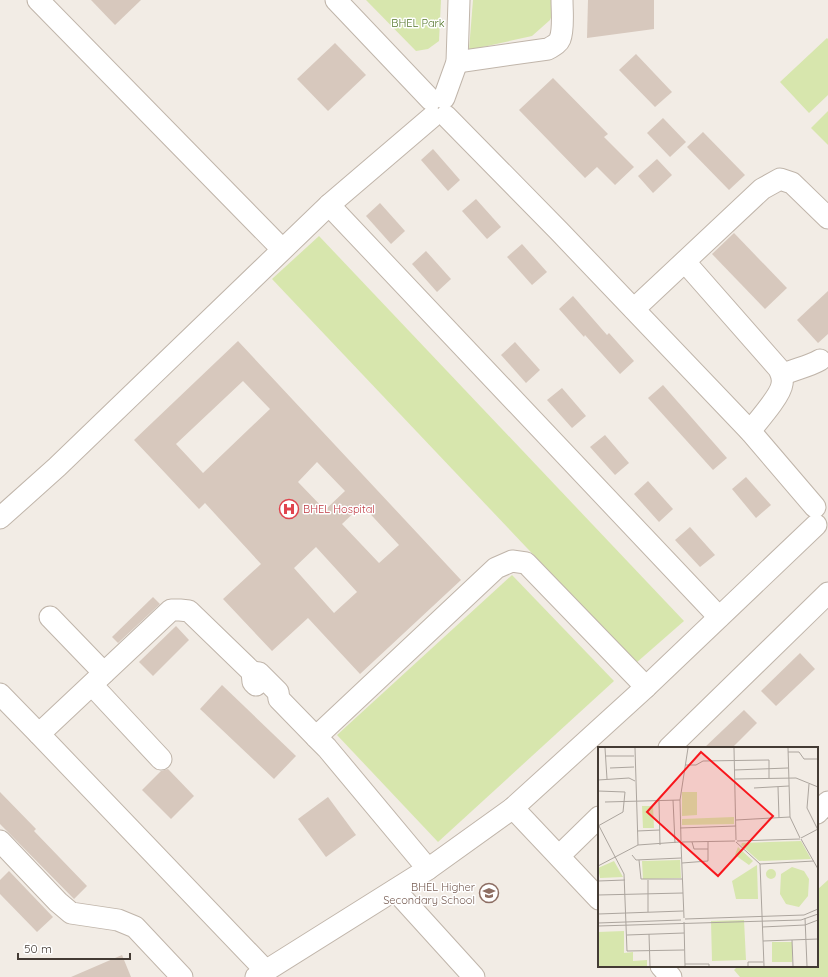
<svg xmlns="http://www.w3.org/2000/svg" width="828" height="977" font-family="Quicksand,sans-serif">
<rect width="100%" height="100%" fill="#f2ece5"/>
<g fill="#d7e6ad">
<polygon points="366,0 441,0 439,41 428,49 416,51"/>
<polygon points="473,0 551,0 552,15 550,20 532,36 469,50"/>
<polygon points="827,38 828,39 828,95 809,113 780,82"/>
<polygon points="828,111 828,145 811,128"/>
<polygon points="319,236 684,621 636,663 272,279"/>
<polygon points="512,575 614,681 438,842 337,735"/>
<polygon points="828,880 828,977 740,977 734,970 738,966 817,966 817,890"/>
</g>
<g fill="#d7c8bd" fill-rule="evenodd">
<polygon points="91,0 141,0 115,25"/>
<polygon points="588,0 654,0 654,29 587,38"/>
<polygon points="335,43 366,75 328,111 297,79"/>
<polygon points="636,54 672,92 655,107 619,70"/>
<polygon points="553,78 608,134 604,137 634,167 615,185 597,167 585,178 519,110"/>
<polygon points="663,118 686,142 670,157 647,133"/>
<polygon points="703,132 745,175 729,190 687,147"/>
<polygon points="433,149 460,180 448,191 421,160"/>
<polygon points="657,159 672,175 653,193 638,176"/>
<polygon points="476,199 501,227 487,239 462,211"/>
<polygon points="380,203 405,231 391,244 366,216"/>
<polygon points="734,233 787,288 765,309 712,254"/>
<polygon points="522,244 547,272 532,285 507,257"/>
<polygon points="426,251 451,279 437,292 412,264"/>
<polygon points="828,291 828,334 818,343 797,320"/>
<polygon points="573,296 607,335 609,333 634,361 620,374 585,335 584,337 559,309"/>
<path d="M238,341L461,580L360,674L308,618L272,651L223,599L261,564L205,503L199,509L134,440ZM243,381L270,409L203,473L176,444ZM317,462L345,491L325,510L298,482ZM362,505L399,545L379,563L342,524ZM316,547L357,592L334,613L294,568Z"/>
<polygon points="515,342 540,370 526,383 501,355"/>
<polygon points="663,385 727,458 713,470 648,398"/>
<polygon points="562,388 586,416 572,428 547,400"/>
<polygon points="605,435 629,463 615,475 590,447"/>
<polygon points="746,477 771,505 756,518 732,489"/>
<polygon points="648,481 673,509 659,522 634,494"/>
<polygon points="690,527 715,555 700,567 675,540"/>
<polygon points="153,597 160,604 118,643 112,637"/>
<polygon points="176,626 189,640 153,676 139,662"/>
<polygon points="800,653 815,669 776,706 761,691"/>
<polygon points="222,685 296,756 274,779 200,709"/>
<polygon points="744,710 757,723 732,748 704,748"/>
<polygon points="168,769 194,796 171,819 142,790 161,771"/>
<polygon points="0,792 36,829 34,831 87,886 74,899 0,824"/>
<polygon points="328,797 356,835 326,857 298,819"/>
<polygon points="9,871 53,917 37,932 0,894 0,880"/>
<polygon points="122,955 131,977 71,977"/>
</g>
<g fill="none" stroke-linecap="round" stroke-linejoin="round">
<defs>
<g id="minor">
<polyline points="38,0 282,249"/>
<polyline points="336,0 431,100"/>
<path d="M457,62L548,49C553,46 558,44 560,39C564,29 562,11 562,0"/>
<polyline points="444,98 457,62 459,0"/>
<polyline points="446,116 559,231 750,431 815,507"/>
<polyline points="329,205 719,617"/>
<path d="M685,262L779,369C781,373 783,379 782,384C781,395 758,421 750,431"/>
<polyline points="634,309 762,189 780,179 792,183 828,218"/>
<path d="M782,375C794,369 808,367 820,360"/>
<polyline points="0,518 57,467 329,205 432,117"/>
<polyline points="50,617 104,673"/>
<polyline points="252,672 259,673 278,692 279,699 316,737 496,568 512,561 526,563 646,687"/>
<polyline points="92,685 161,759"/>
<polyline points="0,694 39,734 171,610 180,610 189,611 252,672 253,682 256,685"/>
<polyline points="39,734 266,971"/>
<polyline points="316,737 327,748 428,869"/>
<polyline points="669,748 828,593"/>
<polyline points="513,808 599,899"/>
<polyline points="817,813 828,802"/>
<polyline points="0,841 58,902 71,913 118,920 135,927 182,977"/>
<polyline points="559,856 599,817"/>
<polyline points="395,890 474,977"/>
<polyline points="661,966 671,977"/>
<polyline points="256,977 428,869 513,808 646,687 816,525"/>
</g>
</defs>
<use href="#minor" stroke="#c0b5aa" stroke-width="23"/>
<use href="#minor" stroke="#fff" stroke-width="21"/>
</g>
<defs>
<symbol id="hospital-ring" viewBox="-11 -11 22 22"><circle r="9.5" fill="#fff" stroke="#e0444e" stroke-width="1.5"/><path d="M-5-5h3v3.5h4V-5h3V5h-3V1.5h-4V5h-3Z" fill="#e0444e"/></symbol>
<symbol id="school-ring" viewBox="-11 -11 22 22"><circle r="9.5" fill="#fff" stroke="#8d6e63" stroke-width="1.5"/><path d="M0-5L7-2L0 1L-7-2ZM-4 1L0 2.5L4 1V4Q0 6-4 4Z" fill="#8d6e63"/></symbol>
</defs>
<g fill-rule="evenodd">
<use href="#hospital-ring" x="278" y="498" width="22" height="22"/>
<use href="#school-ring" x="478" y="882" width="22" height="22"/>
</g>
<g text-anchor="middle" stroke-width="3" stroke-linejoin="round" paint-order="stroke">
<g font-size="11" fill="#537529" stroke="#fff">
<text x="418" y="27">BHEL Park</text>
</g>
<g font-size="11" fill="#be3a42" stroke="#fff" text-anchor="start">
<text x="303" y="513">BHEL Hospital</text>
</g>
<g font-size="11" fill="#785e54" stroke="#fff" text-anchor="end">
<text x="475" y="891">BHEL Higher<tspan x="475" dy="13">Secondary School</tspan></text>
</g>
</g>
<g transform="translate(598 747)">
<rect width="220" height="220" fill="#f2ece5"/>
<path d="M84,45H99V68L84,69ZM44,59H55L56,81H45ZM136,70V77L84,78V72ZM203,94L213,112L161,114L143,98L144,96ZM140,100L155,114L151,118L137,108ZM82,113L83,131L45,132L44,114ZM16,114L25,130L2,131L0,121ZM159,118L160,152H138L134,134ZM194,120L206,124L211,132L210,149L201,160L188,157L182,147L183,127ZM168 127a5 5 0 1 1 10 0a5 5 0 1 1-10 0ZM146,173L148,213L114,214L113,174ZM26,184V206L35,205V214L49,213V219H0V185ZM174,195H194V215H174Z" fill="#d7e6ad"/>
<path fill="none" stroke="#aca59e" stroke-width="1" d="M7,1L9,32M37,1L40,98M136,1L138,93M190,1L192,70L202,91M190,5H201L206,12H220M8,9H36M87,18H98L105,14L171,13V31M12,21L36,20M136,23L190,21M137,32L198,31L220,40M0,33L31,31L37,34M211,37L209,61L220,83M180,40L181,71M156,41L191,39M0,44L27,45L25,65L0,79M75,53L77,96M61,54L62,98M7,55L82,53M138,73L192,70M0,77L26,127L29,204L86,203M82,81L138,79M39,84L62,83M203,91L220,82M203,92L220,122M83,94L82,53L90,1M139,94L202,92M84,95L137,94M94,95L96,102H110M138,95L162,117L216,114M83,96L86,171M34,108L38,113L83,111M41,113L43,132H84M84,116L110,114V95M162,117L166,219M0,119L40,98L81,95M50,133V165M0,134L27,133M0,148L85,146M0,167L85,164M207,171L209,219M87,172L206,168L220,162M86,175L87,219M0,176L83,173M0,179L203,173L220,167M164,180L207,178L220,173M51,187L52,219M29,188L86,186M194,193L195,219M165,194L220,192M87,217H111V219M150,219V215H165"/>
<path fill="#f8161c" fill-opacity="0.15" stroke="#f8161c" stroke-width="2" d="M103,5L175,69L120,129L49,65Z"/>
<rect width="220" height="220" fill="none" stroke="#443b34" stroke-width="2"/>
</g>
<path d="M18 953v6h112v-6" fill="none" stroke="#443b34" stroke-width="2"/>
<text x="24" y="953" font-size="12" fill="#443b34" stroke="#ffffff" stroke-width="3" paint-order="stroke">50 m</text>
</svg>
